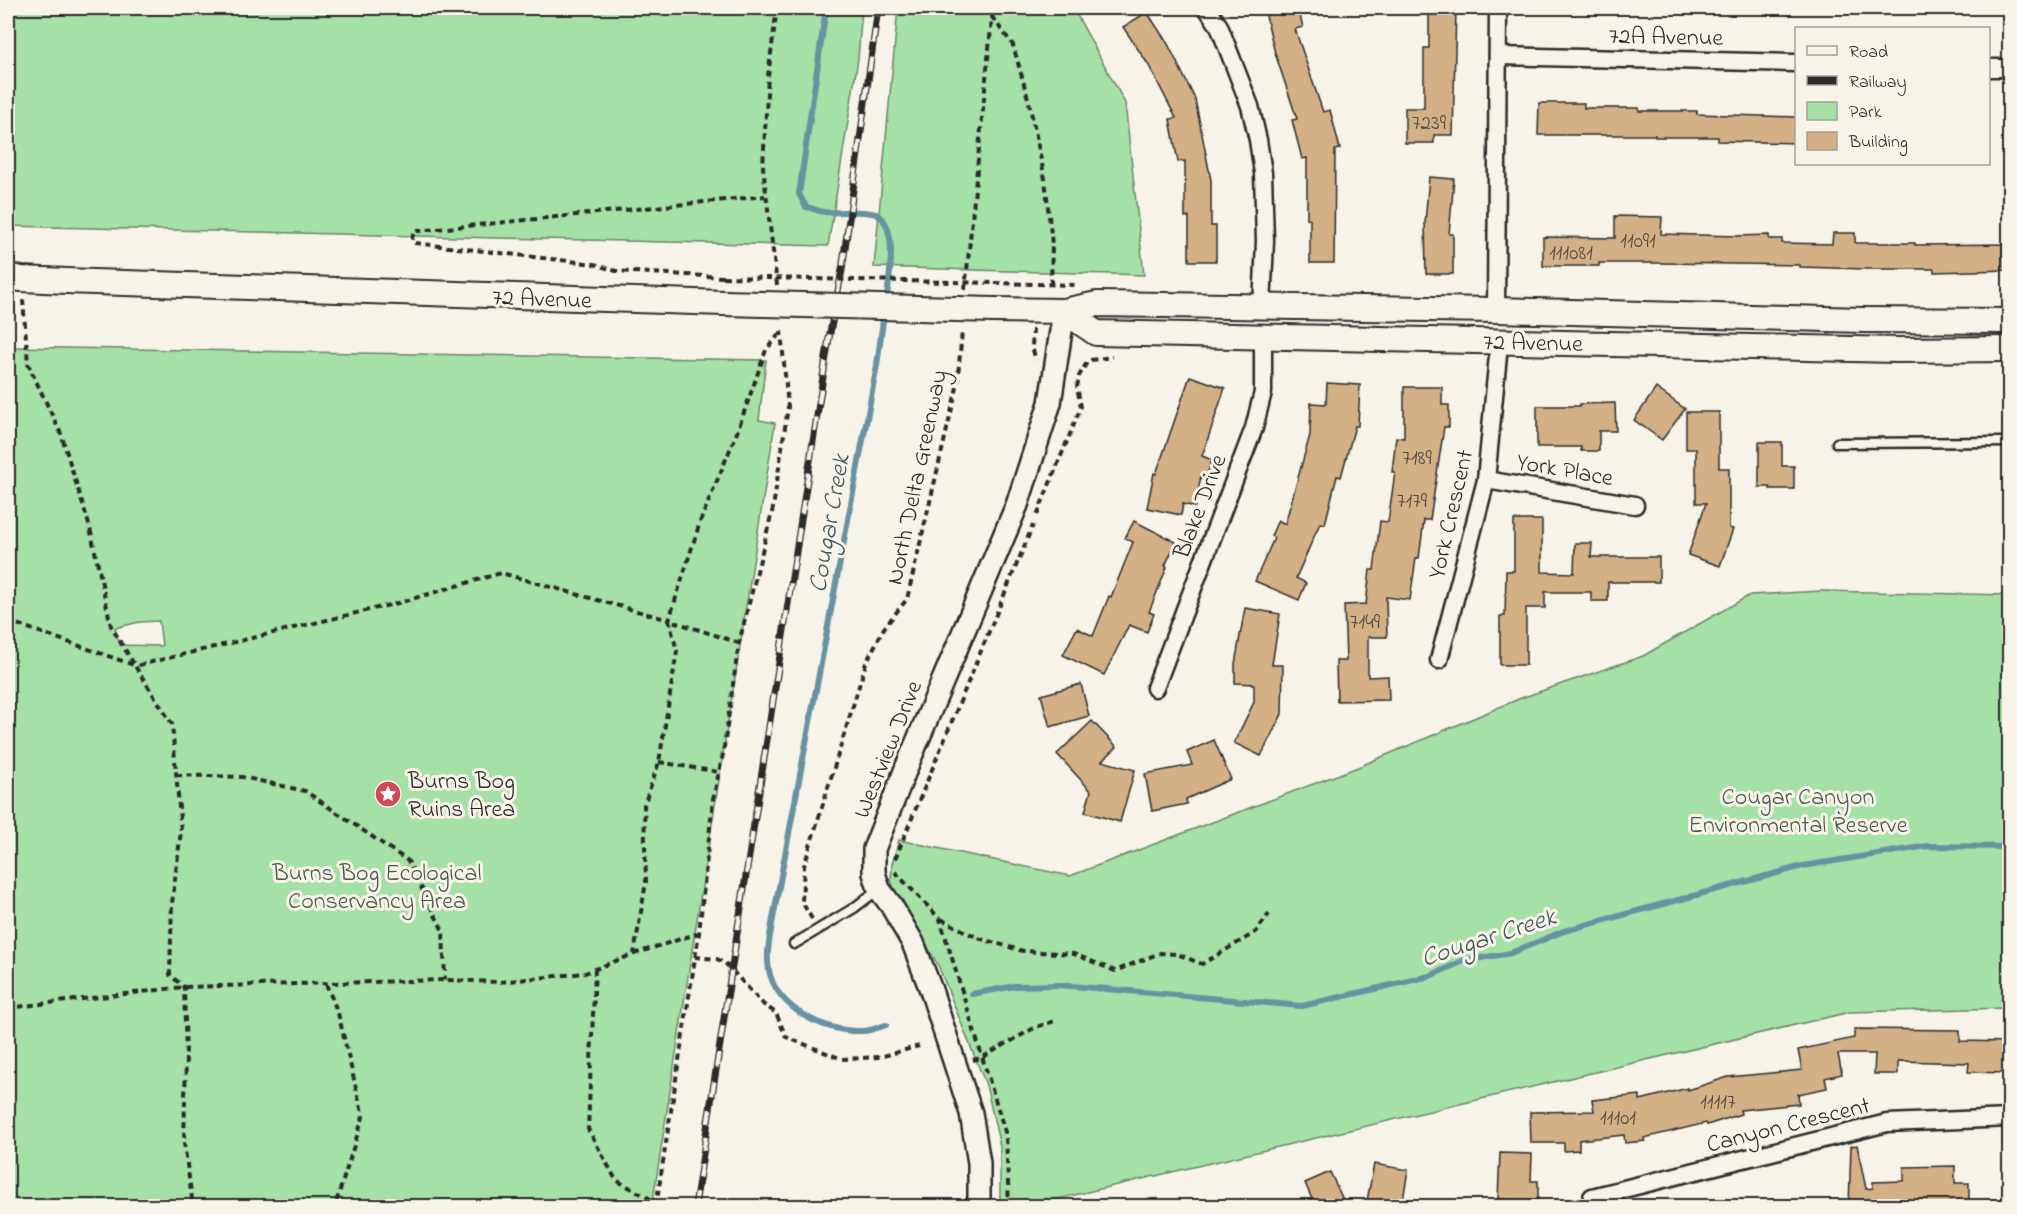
<svg xmlns="http://www.w3.org/2000/svg" width="2017" height="1214" font-family="'Indie Flower',sans-serif">
<rect width="100%" height="100%" fill="#f7f3e8"/>
<filter id="ink" filterUnits="userSpaceOnUse"><feTurbulence type="fractalNoise" baseFrequency=".0167" numOctaves="2"/><feDisplacementMap in="SourceGraphic" scale="12" xChannelSelector="R" yChannelSelector="G"/><feConvolveMatrix kernelMatrix="1 2 1 2 8 2 1 2 1" color-interpolation-filters="sRGB"/></filter>
<g filter="url(#ink)">
<g fill="#a5e0a6" stroke="#688668" stroke-width="1.5" fill-rule="evenodd">
<polygon points="8,8 862,8 858,59 828,246 8,226"/>
<polygon points="898,8 1073,8 1125,103 1144,275 874,267"/>
<path d="M8,347L766,360L759,420L775,423L652,1206H8ZM159,621L162,646L120,645L115,628L139,622Z"/>
<polygon points="1821,591 2009,595 2009,1008 1850,1012 1028,1206 1000,1206 1000,1146 986,1085 938,965 898,897 891,881 892,864 899,840 1070,876 1358,767 1521,698 1643,656 1750,595"/>
</g>
<g fill="none" stroke-linecap="round" stroke-linejoin="round">
<g stroke="#6792a1" stroke-width="6">
<path d="M826,8L799,194L806,207C812,208 818,211 824,212C840,213 857,210 872,213C901,218 889,282 886,303"/>
<path d="M884,313L877,365L772,924C770,936 767,949 768,961C769,1006 824,1033 863,1031C870,1031 879,1027 886,1025"/>
<polyline points="972,994 1015,986 1060,985 1302,1006 1430,976 1463,961 1511,953 1564,931 1803,866 1928,846 2010,847"/>
</g>
</g>
<g fill="#d3b085" stroke="#2b2b2b" stroke-width="1.5">
<polygon points="1264,8 1298,8 1303,27 1295,29 1323,112 1330,110 1340,149 1335,150 1334,263 1310,263 1310,219 1307,219 1307,158 1302,159 1292,120 1297,119 1275,53"/>
<polygon points="1429,8 1456,8 1453,135 1434,135 1434,143 1405,143 1405,108 1424,108 1424,48 1429,48"/>
<polygon points="1147,12 1168,44 1195,99 1211,180 1211,226 1216,226 1216,261 1189,261 1189,217 1185,217 1185,161 1178,162 1170,119 1176,118 1148,64 1123,27"/>
<polygon points="1539,103 1584,103 1584,108 1639,108 1639,111 1697,111 1697,114 1797,117 1797,143 1718,141 1718,137 1655,137 1655,135 1538,135"/>
<polygon points="1429,177 1454,179 1449,234 1453,234 1453,274 1426,274 1425,223"/>
<polygon points="1615,216 1662,217 1661,234 1737,236 1769,235 1769,239 1782,239 1782,243 1832,244 1833,233 1855,233 1855,243 1915,243 1915,245 2010,244 2010,270 1934,272 1934,269 1865,269 1800,267 1800,265 1661,263 1599,263 1599,266 1543,266 1543,237 1615,238"/>
<polygon points="1190,376 1225,388 1202,456 1212,460 1206,478 1201,476 1195,507 1183,504 1181,515 1147,508 1154,473 1156,474"/>
<polygon points="1327,383 1360,385 1358,426 1355,426 1341,477 1337,476 1325,524 1320,523 1296,578 1306,583 1299,600 1255,581 1274,538 1271,536 1278,520 1285,524 1310,435 1311,403 1326,404"/>
<polygon points="1404,387 1442,387 1442,405 1449,405 1449,427 1444,427 1430,520 1424,520 1419,558 1416,558 1410,600 1386,597 1387,637 1368,637 1368,677 1388,676 1389,700 1337,701 1336,661 1346,661 1344,605 1366,604 1370,570 1374,570 1380,521 1388,522 1395,472 1392,472 1396,437 1404,438"/>
<polygon points="1656,388 1685,409 1662,440 1634,420"/>
<polygon points="1615,403 1616,431 1599,431 1599,451 1581,451 1581,447 1537,447 1537,406 1580,406 1580,404"/>
<polygon points="1686,412 1719,412 1719,468 1729,468 1729,528 1733,529 1720,566 1688,555 1706,503 1696,503 1696,449 1686,449"/>
<polygon points="1759,442 1782,442 1782,466 1794,466 1794,489 1770,489 1770,487 1759,487"/>
<polygon points="1514,520 1542,520 1542,572 1574,573 1575,543 1592,543 1591,557 1659,557 1659,582 1608,582 1608,601 1591,601 1591,592 1545,592 1545,608 1526,608 1526,665 1500,665 1500,616 1505,616 1506,571 1514,571"/>
<polygon points="1134,521 1176,542 1165,566 1167,567 1149,612 1154,614 1147,632 1129,625 1104,675 1063,655 1077,628 1093,636 1109,596 1111,597 1133,542 1125,538"/>
<polygon points="1245,608 1280,614 1272,665 1283,665 1282,714 1261,756 1234,743 1254,702 1254,684 1235,683 1235,664"/>
<polygon points="1081,684 1089,716 1050,727 1041,695"/>
<polygon points="1092,721 1117,747 1102,761 1135,770 1120,822 1085,812 1091,791 1057,754"/>
<polygon points="1214,740 1231,779 1186,799 1187,804 1152,811 1145,774 1192,765 1187,752"/>
<polygon points="1854,1029 1960,1030 1960,1041 2010,1042 2010,1073 1968,1072 1969,1063 1898,1061 1898,1074 1874,1074 1875,1054 1838,1054 1842,1074 1825,1078 1827,1088 1798,1094 1799,1104 1740,1110 1741,1114 1707,1125 1706,1123 1644,1138 1645,1141 1625,1143 1624,1135 1579,1140 1579,1150 1564,1151 1564,1143 1531,1143 1530,1112 1594,1111 1592,1100 1640,1095 1640,1100 1688,1088 1688,1090 1728,1077 1802,1070 1798,1050 1854,1038"/>
<polygon points="1857,1145 1866,1189 1873,1188 1873,1182 1904,1181 1904,1167 1955,1166 1955,1183 1969,1183 1969,1206 1849,1206 1851,1146"/>
<polygon points="1500,1153 1532,1154 1531,1181 1538,1181 1538,1201 1498,1199"/>
<polygon points="1374,1164 1408,1170 1402,1206 1389,1203 1388,1206 1366,1206"/>
<polygon points="1330,1172 1346,1206 1315,1206 1305,1183"/>
</g>
<g fill="none" stroke-linecap="round" stroke-linejoin="round">
<defs>
<g id="service">
<polyline points="1837,443 2010,442"/>
<polyline points="794,944 854,908 879,889"/>
</g>
<g id="minor">
<polyline points="1207,8 1219,26 1250,106 1258,140 1263,173 1265,241 1262,307"/>
<polyline points="1498,56 1796,63"/>
<polyline points="1988,68 2010,68"/>
<polyline points="1496,310 1498,8"/>
<polyline points="1486,480 1635,505"/>
<polyline points="1439,660 1486,480 1498,355 1496,341"/>
<polyline points="1155,688 1254,428 1263,392 1263,336"/>
<polyline points="1595,1206 1592,1197 1887,1123 2010,1118"/>
</g>
<polyline id="tertiary" points="979,1206 979,1163 971,1113 931,990 913,943 891,905 879,889 874,873 874,849 909,761 1017,505 1050,403 1064,311"/>
<g id="secondary">
<path d="M8,276L21,279C255,289 489,297 724,303"/>
<polyline points="995,310 1064,311 1097,304 1496,310 1863,320 2010,321"/>
<polyline points="1064,311 1096,333 1898,350 2010,349"/>
</g>
</defs>
<use href="#service" stroke="#2b2b2b" stroke-width="13"/>
<use href="#minor" stroke="#2b2b2b" stroke-width="21"/>
<use href="#tertiary" stroke="#2b2b2b" stroke-width="26"/>
<use href="#secondary" stroke="#2b2b2b" stroke-width="28"/>
<g stroke="#2b2b2b" stroke-width="4" stroke-dasharray="6 4.5" stroke-linecap="butt">
<polyline points="777,8 768,76 763,167 777,285"/>
<polyline points="992,17 1013,45 1029,102 1045,179 1052,244 1051,284"/>
<polyline points="723,277 616,271 594,264 415,243 412,240 413,233 417,231 765,196"/>
<polyline points="995,283 1078,285"/>
<polyline points="965,290 993,8"/>
<polyline points="23,300 28,364 61,434 90,528 111,626 135,666"/>
<polyline points="1033,329 1032,347 1036,360"/>
<polyline points="1037,515 1081,407 1077,387 1079,376 1086,364 1091,360 1112,357"/>
<polyline points="8,621 134,665"/>
<polyline points="659,762 719,772"/>
<polyline points="176,775 242,777 305,791 408,861 443,931 445,980"/>
<polyline points="895,859 1033,525"/>
<polyline points="895,872 940,919 1006,1135 1009,1206"/>
<polyline points="812,919 802,902 804,866 866,663 884,628 907,599 957,387 962,331"/>
<polyline points="941,919 978,938 1023,951 1074,954 1115,971 1160,953 1177,954 1202,964 1256,932 1269,914"/>
<polyline points="634,954 699,933"/>
<polyline points="695,957 717,959 725,963 764,1005 776,1013 786,1037 842,1059 880,1057 919,1046"/>
<polyline points="595,969 588,1129 616,1180 656,1202"/>
<polyline points="326,984 338,1013 363,1117 335,1206"/>
<polyline points="8,1008 184,987 445,980 499,982 585,973 634,954 646,882 644,805 659,762 677,651 669,620 739,643"/>
<polyline points="973,1060 981,1058 1036,1027 1058,1020"/>
<polyline points="208,1206 193,1206 184,1143 186,1057 184,987 170,975 172,903 181,831 172,724 135,666 398,603 501,573 669,620 700,522 736,435 766,350 781,332"/>
<polyline points="656,1206 699,933 713,799 723,754 739,643 773,508 788,407 781,331"/>
</g>
<use href="#service" stroke="#f7f3e8" stroke-width="8"/>
<use href="#minor" stroke="#f7f3e8" stroke-width="16"/>
<use href="#tertiary" stroke="#f7f3e8" stroke-width="21"/>
<use href="#secondary" stroke="#f7f3e8" stroke-width="24"/>
<defs>
<polyline id="rail" points="695,1206 829,338 842,270 878,8"/>
</defs>
<use href="#rail" stroke="#2b2b2b" stroke-width="7"/>
<use href="#rail" stroke="#f7f3e8" stroke-width="4.5" stroke-dasharray="14" stroke-linecap="butt"/>
<defs>
<polyline id="secondary-bridge" points="724,303 995,310"/>
</defs>
<use href="#secondary-bridge" stroke="#2b2b2b" stroke-width="28" stroke-linecap="butt"/>
<polyline stroke="#2b2b2b" stroke-width="4" stroke-dasharray="6 4.5" stroke-linecap="butt" points="723,277 995,283"/>
<use href="#secondary-bridge" stroke="#f7f3e8" stroke-width="24"/>
</g>
</g>
<defs>
<symbol id="sight-disc" viewBox="-11 -11 22 22"><circle r="9.5" fill="#d1495b" stroke="#f7f3e8"/><path d="M0-6L1.8-2.2L6-1.7L2.9 1.2L3.7 5.4L0 3.3L-3.7 5.4L-2.9 1.2L-6-1.7L-1.8-2.2Z" fill="#fff"/></symbol>
</defs>
<g fill-rule="evenodd">
<use href="#sight-disc" x="373" y="779" width="30" height="30"/>
</g>
<g text-anchor="middle" stroke-width="6" stroke-linejoin="round" paint-order="stroke">
<g font-size="21" fill="#554c42">
<text x="1429" y="129">7239</text>
<text x="1638" y="247">11091</text>
<text x="1571" y="259">111081</text>
<text x="1417" y="464">7189</text>
<text x="1412" y="507">7179</text>
<text x="1365" y="628">7149</text>
<text x="1718" y="1108">11117</text>
<text x="1618" y="1124">11101</text>
</g>
<g font-size="24" fill="#2b2b2b" stroke="#f7f3e8">
<text transform="translate(1666 36) rotate(1)" y="8">72A Avenue</text>
<text transform="translate(542 298) rotate(2)" y="8">72 Avenue</text>
<text transform="translate(1533 342) rotate(1)" y="8">72 Avenue</text>
<text transform="translate(1565 469) rotate(10)" y="8">York Place</text>
<text transform="translate(916 477) rotate(-78)" y="8">North Delta Greenway</text>
<text transform="translate(1199 506) rotate(-69)" y="8">Blake Drive</text>
<text transform="translate(1450 514) rotate(-77)" y="8">York Crescent</text>
<text transform="translate(887 749) rotate(-68)" y="8">Westview Drive</text>
<text transform="translate(1788 1124) rotate(-14)" y="8">Canyon Crescent</text>
</g>
<g font-size="24" fill="#2b2b2b" stroke="#f7f3e8" text-anchor="start">
<text x="408" y="788">Burns Bog<tspan x="408" dy="28">Ruins Area</tspan></text>
</g>
<g font-size="24" fill="#4a584a" stroke="#f7f3e8">
<text x="1798" y="804">Cougar Canyon<tspan x="1798" dy="28">Environmental Reserve</tspan></text>
<text x="377" y="880">Burns Bog Ecological<tspan x="377" dy="28">Conservancy Area</tspan></text>
</g>
<g font-size="26" font-style="italic" fill="#44565c" stroke="#f7f3e8">
<text transform="translate(828 523) rotate(-80)" y="9">Cougar Creek</text>
<text transform="translate(1488 936) rotate(-18)" y="9">Cougar Creek</text>
</g>
</g>
<rect width="2017" height="1214" fill="none" stroke="#f7f3e8" stroke-width="30"/>
<rect x="15" y="15" width="1987" height="1184" fill="none" stroke="#2b2b2b" stroke-width="2" filter="url(#ink)"/>
<rect x="1795" y="27" width="195" height="138" fill="#f7f3e8" stroke="#a5a39c" stroke-width="1.5"/>
<rect x="1807" y="46" width="30" height="9" fill="#f7f3e8" stroke="#a5a39c" stroke-width="1.5"/>
<text x="1849" y="57" font-size="18" fill="#2b2b2b">Road</text>
<rect x="1807" y="76" width="30" height="9" fill="#2b2b2b" stroke="#a5a39c" stroke-width="1.5"/>
<text x="1849" y="87" font-size="18" fill="#2b2b2b">Railway</text>
<rect x="1807" y="102" width="30" height="18" fill="#a5e0a6" stroke="#a5a39c" stroke-width="1.5"/>
<text x="1849" y="117" font-size="18" fill="#2b2b2b">Park</text>
<rect x="1807" y="132" width="30" height="18" fill="#d3b085" stroke="#a5a39c" stroke-width="1.5"/>
<text x="1849" y="147" font-size="18" fill="#2b2b2b">Building</text>
</svg>
